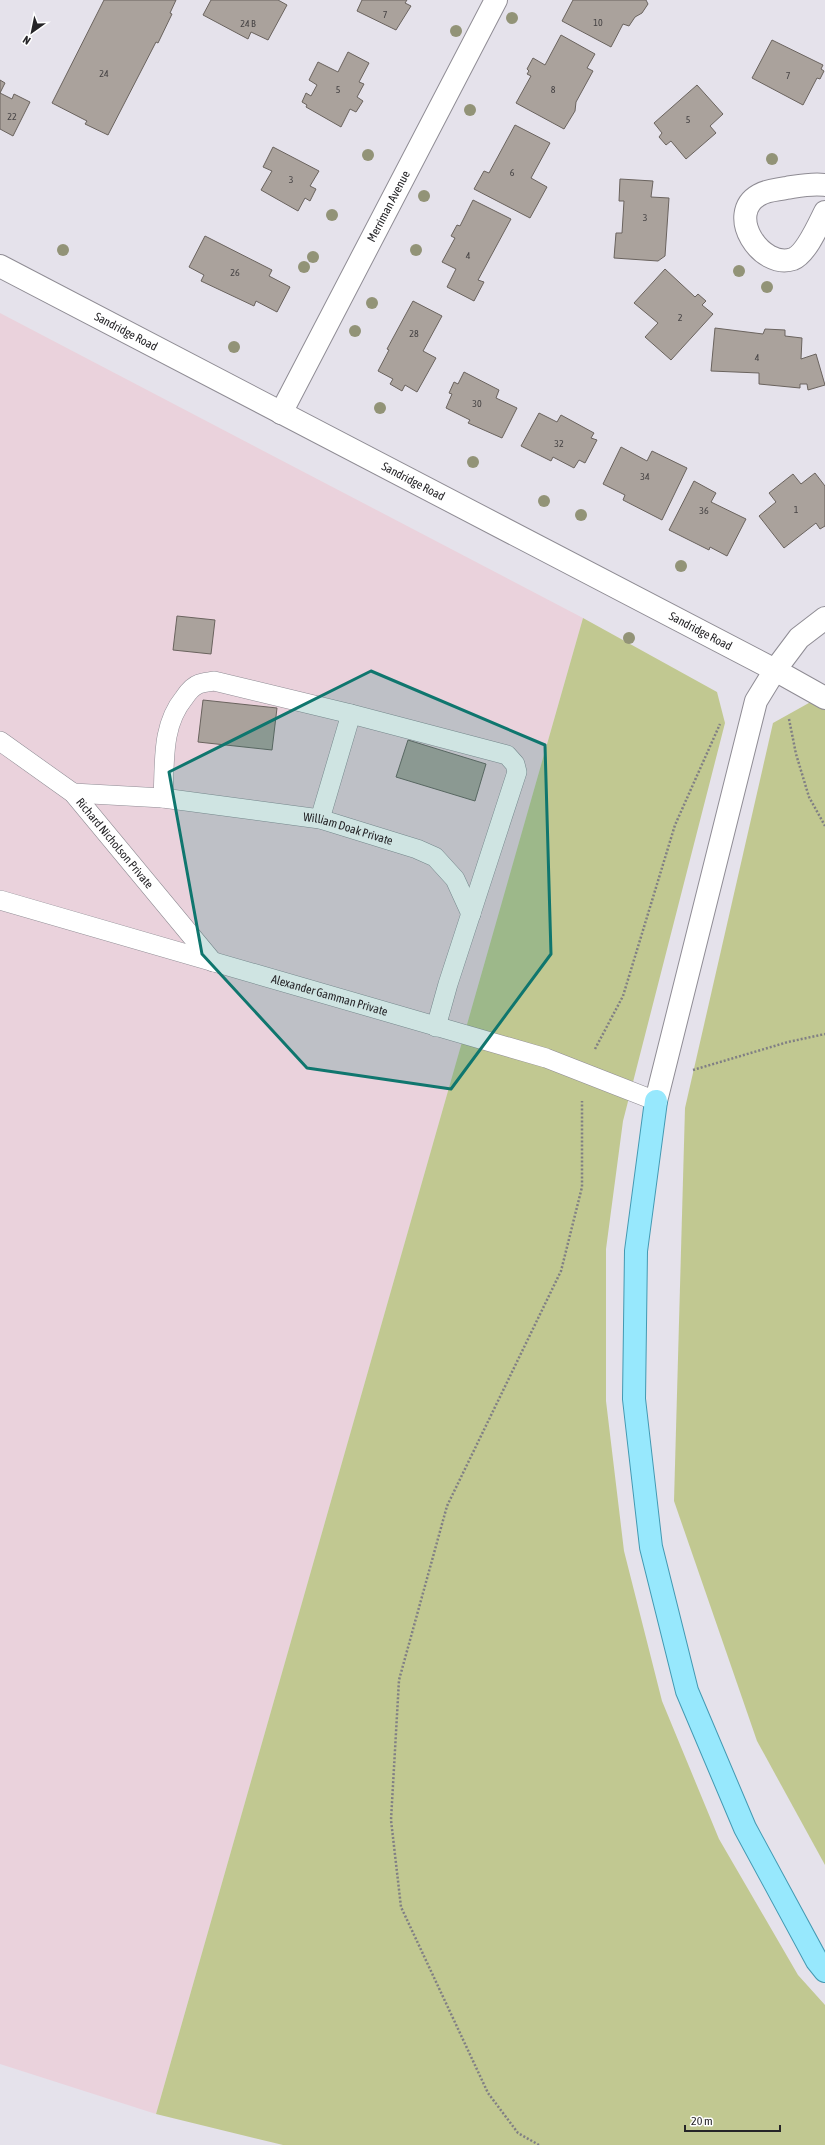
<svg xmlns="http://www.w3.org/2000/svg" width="825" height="2145" font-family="'Asap Condensed',sans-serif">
<rect width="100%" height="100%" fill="#e5e2eb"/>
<polygon fill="#ead2dc" points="0,313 583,618 156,2114 0,2064"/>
<g fill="#c1c891">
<polygon points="583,618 717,692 725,723 623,1121 606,1249 606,1401 624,1551 662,1701 719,1839 798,1975 825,2005 825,2145 283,2145 156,2114"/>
<polygon points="825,694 825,1865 757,1741 674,1501 685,1108 773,723"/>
</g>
<g fill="#aaa29c" stroke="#6a635e">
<polygon points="104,0 176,0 170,13 172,14 158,43 156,42 108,135 85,124 87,121 52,103"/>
<polygon points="211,0 278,0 287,5 268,40 251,32 248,39 203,15"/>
<polygon points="362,0 407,0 405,3 411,6 396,30 357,11"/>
<polygon points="573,0 646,0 648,4 642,13 635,17 629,26 623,24 611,47 562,21"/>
<polygon points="561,35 595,54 587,68 593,71 576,102 575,111 564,129 516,103 531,76 527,74 529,71 527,69 533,58 545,65"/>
<polygon points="772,40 823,65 821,69 824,71 820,79 817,78 803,105 752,78"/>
<polygon points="348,52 369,63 359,82 364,84 357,97 363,101 356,112 350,109 341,127 306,107 307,105 302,102 306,93 311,96 317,85 309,80 318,62 338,72"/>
<polygon points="0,80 5,83 0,93 12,99 14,94 30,102 13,136 0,129"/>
<polygon points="697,85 723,114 710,126 716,133 686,159 671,141 666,145 659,137 662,133 654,123"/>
<polygon points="515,125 550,143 531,178 547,187 530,218 474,189 484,171 489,173"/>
<polygon points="273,147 319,171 310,186 316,189 310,201 305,198 298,211 261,190 272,171 263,167"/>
<polygon points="620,179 653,181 651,197 669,198 665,256 658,261 614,258 616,233 622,233 624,201 619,201"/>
<polygon points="473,200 511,219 478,280 484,282 474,301 447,287 456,269 442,262 455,238 451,236 457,225 460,226"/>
<polygon points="205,236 272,270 269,276 290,287 277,312 256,301 254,306 201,281 204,275 189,267"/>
<polygon points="665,269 695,297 698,294 706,301 702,305 713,314 671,360 645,337 658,323 634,303"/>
<polygon points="413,301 442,316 423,351 436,358 417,392 405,385 402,391 390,384 393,379 378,371 389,350 387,349"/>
<polygon points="715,328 763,334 765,329 785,330 785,336 802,338 801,359 816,354 825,385 808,390 807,384 800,384 800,388 759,384 759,373 711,371"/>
<polygon points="464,372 499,390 496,398 517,408 502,438 468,423 470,420 446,408 452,394 449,393 454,382 458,384"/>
<polygon points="539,413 557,422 561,415 594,433 591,438 597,440 585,463 579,460 574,468 553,457 551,461 521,446"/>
<polygon points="621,447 647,461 652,451 687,468 662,520 623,500 625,495 603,484"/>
<polygon points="815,473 825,486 825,526 820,529 816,523 784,548 759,516 776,502 769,493 793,474 801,484"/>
<polygon points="694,481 716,493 711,502 746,519 727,556 710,547 709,550 669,530"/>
<polygon points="177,616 215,620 211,654 173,650"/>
<polygon points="203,700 277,708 272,750 198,742"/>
<polygon points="408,740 486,764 475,801 396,777"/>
</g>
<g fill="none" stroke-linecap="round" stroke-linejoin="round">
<defs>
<g id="service">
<path id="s1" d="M0,741L73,793L213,962"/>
<path id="s2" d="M73,793L163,798L320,819L417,849L435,857L455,879L471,914"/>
<path d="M163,798C165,763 161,726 184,698C188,692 193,686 199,684C204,682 210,682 214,681L351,714L507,755L515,764L517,772L448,984L436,1027"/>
<polyline points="320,819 351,714"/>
<path id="s3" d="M0,900L546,1058L656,1101"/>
</g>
<g id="minor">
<path d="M825,185C812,183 799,186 786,188C777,190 767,190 759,195C725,214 761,270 793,259C806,254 819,224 825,212"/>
<path id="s4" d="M281,413L496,0"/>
<polyline points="775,670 825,698"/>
</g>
<g id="tertiary">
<path id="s5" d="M0,266L775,670"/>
<polyline points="656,1101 756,701 775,670 799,638 825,618"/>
</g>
<polyline id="primary" points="656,1101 636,1251 634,1399 651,1547 687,1691 745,1828 817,1961 825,1971"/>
</defs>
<use href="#service" stroke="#8f8c94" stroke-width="20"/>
<use href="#minor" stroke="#8f8c94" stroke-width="24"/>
<use href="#tertiary" stroke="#8f8c94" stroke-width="24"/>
<use href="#primary" stroke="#4399b2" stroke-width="24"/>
<g stroke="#807f84" stroke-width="2.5" stroke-dasharray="2 2" stroke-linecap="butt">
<polyline points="789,719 796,754 809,797 825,826"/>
<polyline points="595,1049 623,996 675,825 720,724"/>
<polyline points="693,1070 788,1042 825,1034"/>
<polyline points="539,2145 518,2133 488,2093 401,1907 391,1820 399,1680 447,1506 561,1271 582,1187 582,1101"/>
</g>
<use href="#service" stroke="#fff" stroke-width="19"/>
<use href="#minor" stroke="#fff" stroke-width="22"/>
<use href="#tertiary" stroke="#fff" stroke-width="22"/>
<use href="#primary" stroke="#97e8fd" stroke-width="22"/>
</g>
<g fill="#929377">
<circle cx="512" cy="18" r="6"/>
<circle cx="456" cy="31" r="6"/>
<circle cx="470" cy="110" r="6"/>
<circle cx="368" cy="155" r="6"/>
<circle cx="772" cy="159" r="6"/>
<circle cx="424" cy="196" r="6"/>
<circle cx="332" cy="215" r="6"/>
<circle cx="63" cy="250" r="6"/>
<circle cx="416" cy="250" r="6"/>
<circle cx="313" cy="257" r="6"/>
<circle cx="304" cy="267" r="6"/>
<circle cx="739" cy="271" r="6"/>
<circle cx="767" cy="287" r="6"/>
<circle cx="372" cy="303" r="6"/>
<circle cx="355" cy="331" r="6"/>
<circle cx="234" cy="347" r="6"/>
<circle cx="380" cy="408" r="6"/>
<circle cx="473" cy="462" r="6"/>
<circle cx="544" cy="501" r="6"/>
<circle cx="581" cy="515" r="6"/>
<circle cx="681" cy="566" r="6"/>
<circle cx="629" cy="638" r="6"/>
</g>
<path fill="#0f766e" fill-opacity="0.2" stroke="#0f766e" stroke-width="3" stroke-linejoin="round" d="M371,671L545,745L551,954L451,1089L307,1068L202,954L169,772Z"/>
<g text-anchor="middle" stroke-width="4" stroke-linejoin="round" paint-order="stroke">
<g font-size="10" fill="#474445">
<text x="385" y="18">7</text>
<text x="598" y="26">10</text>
<text x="248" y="27">24 B</text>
<text x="104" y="77">24</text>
<text x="788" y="79">7</text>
<text x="338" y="93">5</text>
<text x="553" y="93">8</text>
<text x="12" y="120">22</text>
<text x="688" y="123">5</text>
<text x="512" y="176">6</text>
<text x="291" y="183">3</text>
<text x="645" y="221">3</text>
<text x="468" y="259">4</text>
<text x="235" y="276">26</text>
<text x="680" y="321">2</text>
<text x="414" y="337">28</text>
<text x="757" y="361">4</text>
<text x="477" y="407">30</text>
<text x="559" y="447">32</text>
<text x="645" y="480">34</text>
<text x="796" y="513">1</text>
<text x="704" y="514">36</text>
</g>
<g font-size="12" fill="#262528" stroke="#fff">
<text dy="4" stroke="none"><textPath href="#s4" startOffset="233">Merriman Avenue</textPath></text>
<text dy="4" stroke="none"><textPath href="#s5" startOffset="142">Sandridge Road</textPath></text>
<text dy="4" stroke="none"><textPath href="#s5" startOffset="466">Sandridge Road</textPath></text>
<text dy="4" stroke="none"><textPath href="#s5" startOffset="790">Sandridge Road</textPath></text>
<text dy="4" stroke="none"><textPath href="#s2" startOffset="278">William Doak Private</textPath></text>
<text dy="4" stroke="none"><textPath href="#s1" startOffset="155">Richard Nicholson Private</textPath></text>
<text dy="4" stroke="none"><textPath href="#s3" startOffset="343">Alexander Gamman Private</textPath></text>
</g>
</g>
<g transform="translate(32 32) rotate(213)" stroke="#ffffff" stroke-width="3" paint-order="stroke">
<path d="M0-3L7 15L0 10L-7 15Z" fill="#262528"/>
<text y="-6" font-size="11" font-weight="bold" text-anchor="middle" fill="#262528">N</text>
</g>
<path d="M685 2125v6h95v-6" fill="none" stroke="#262528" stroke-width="2"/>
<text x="691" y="2125" font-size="12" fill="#262528" stroke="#ffffff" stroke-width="3" paint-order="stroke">20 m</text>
</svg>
